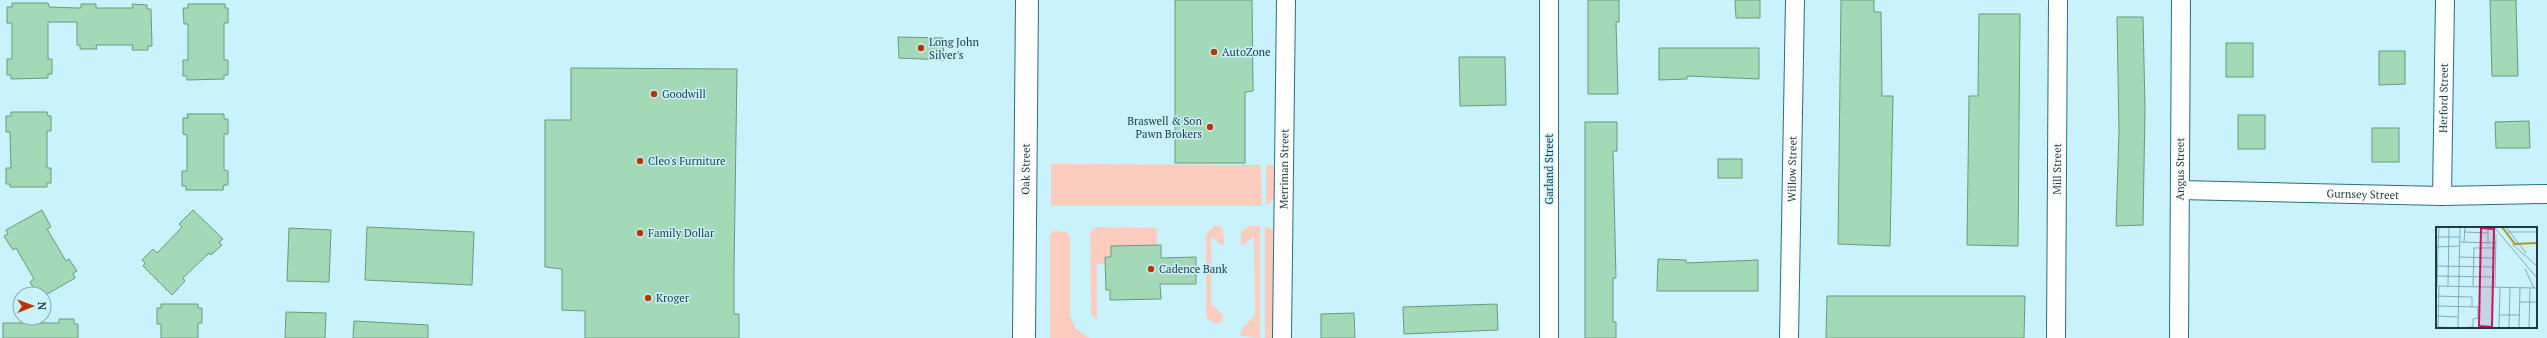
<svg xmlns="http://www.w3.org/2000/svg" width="2547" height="338" font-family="'PT Serif',serif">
<rect width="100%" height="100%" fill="#caf2fc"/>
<g fill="#fcccbf">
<polygon points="1051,164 1261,165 1262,206 1051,206"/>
<path d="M1266,165H1277C1277,180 1282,199 1266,205Z"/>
<polygon points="1214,226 1220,226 1223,229 1224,244 1222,245 1211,237 1211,304 1223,315 1223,321 1216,324 1207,319 1206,312 1206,235"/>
<polygon points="1249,226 1260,226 1260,338 1240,336 1242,329 1255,315 1254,236 1243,246 1241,245 1241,231"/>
<polygon points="1265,226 1275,231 1277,338 1265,338"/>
<polygon points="1096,227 1157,228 1157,245 1111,246 1111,257 1105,257 1105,264 1097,264 1097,320 1091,314 1090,233"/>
<polygon points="1055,231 1066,232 1070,236 1070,315 1075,328 1089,338 1050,338 1050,234"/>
</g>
<g fill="#a4d9b7" stroke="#689a7b">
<polygon points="1175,0 1252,0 1253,91 1245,92 1245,163 1175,163"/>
<polygon points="1588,0 1619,0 1619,22 1616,22 1618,94 1588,94"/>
<polygon points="1735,0 1760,0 1760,18 1736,18"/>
<polygon points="1841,0 1874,0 1874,12 1881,12 1882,96 1893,96 1890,246 1838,244"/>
<polygon points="2490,0 2516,0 2518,76 2492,76"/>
<polygon points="12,3 48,3 49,7 77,8 81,8 81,4 96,4 96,8 133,8 132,4 147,5 147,9 151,9 152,46 148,46 148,50 132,50 133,45 96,45 97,49 80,49 80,45 77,45 77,22 48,22 48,59 52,59 52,74 48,74 48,78 11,79 11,75 7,75 7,59 12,59 12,23 7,23 7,7 12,7"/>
<polygon points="188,4 225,4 225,8 228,8 228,23 224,23 224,60 228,60 228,75 224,75 224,79 187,80 187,76 183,76 183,60 188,60 188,24 184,24 183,8 188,8"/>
<polygon points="1979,14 2020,14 2018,246 1967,245 1969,96 1978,96"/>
<polygon points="2117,17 2143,17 2145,108 2143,225 2116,226 2119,132"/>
<polygon points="898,37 943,38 944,60 899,58"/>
<rect x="2226" y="43" width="27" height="34"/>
<polygon points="1659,48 1759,48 1759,79 1687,76 1687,79 1659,80"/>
<polygon points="2379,51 2405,51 2405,84 2379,85"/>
<polygon points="1459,57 1505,57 1506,105 1460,106"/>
<polygon points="571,68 737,69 734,270 734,314 739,314 739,338 585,338 585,311 562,310 562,269 545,267 545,120 571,120"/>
<polygon points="11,112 47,112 48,116 51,116 51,131 47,131 47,168 51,168 51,183 47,183 47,187 10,187 10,184 6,184 6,168 11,168 10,132 6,132 6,116 11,116"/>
<polygon points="187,114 224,114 224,119 228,119 228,134 224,134 224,170 228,171 228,185 224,185 223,190 186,190 186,186 182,186 182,171 187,171 187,135 183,134 183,118 188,118"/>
<rect x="2238" y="115" width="27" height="34"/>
<polygon points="2529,121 2530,148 2496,148 2495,122"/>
<polygon points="1585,122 1617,122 1617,151 1613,151 1616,278 1613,278 1613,322 1616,322 1616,338 1585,338"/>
<rect x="2372" y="128" width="27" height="34"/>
<rect x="1718" y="159" width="24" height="19"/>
<polygon points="42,210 51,227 47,229 66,261 69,259 77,271 73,273 75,278 44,296 37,294 30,282 34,279 16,248 13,250 4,236 8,234 6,230"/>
<polygon points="193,210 223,239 219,242 222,245 211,255 209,253 183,278 185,281 172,295 143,266 145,263 142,260 153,249 157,253 182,227 179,224"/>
<polygon points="367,227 474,232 472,285 365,280"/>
<polygon points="289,228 331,230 329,282 287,281"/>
<polygon points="1161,245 1161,258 1196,257 1196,284 1160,284 1161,299 1110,300 1110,290 1106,290 1105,257 1111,257 1111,246"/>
<polygon points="1658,259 1686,260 1686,263 1758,260 1758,291 1657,291"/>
<polygon points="1827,296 2025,296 2024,338 1826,338"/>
<polygon points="161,304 198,304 198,308 202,308 202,323 198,323 198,338 161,338 161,324 157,324 157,308 161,308"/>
<polygon points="1497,304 1498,330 1404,334 1403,307"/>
<polygon points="286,312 326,313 325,338 285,338"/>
<polygon points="1354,313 1355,338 1321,338 1321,314"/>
<polygon points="59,319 74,319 74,324 78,324 78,338 3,338 3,323 59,323"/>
<polygon points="354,321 428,325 428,338 353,338"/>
</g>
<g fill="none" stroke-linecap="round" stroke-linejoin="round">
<defs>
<g id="street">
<path id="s1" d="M2180,190L2442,196L2547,194"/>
<path id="s2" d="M2442,196L2445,0"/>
<path id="s3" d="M1282,338L1286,0"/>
<polyline points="1549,338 1549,0"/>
<path id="s4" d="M1789,338L1795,0"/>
<path id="s5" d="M2056,338L2058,0"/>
<path id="s6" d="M2179,338L2181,0"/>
</g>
<g id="highway">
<path id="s7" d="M1024,338L1027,0"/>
</g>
</defs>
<use href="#street" stroke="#2a6f7f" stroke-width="20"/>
<use href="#highway" stroke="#2a6f7f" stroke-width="24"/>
<use href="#street" stroke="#fff" stroke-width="18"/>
<use href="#highway" stroke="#fff" stroke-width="22"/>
</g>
<g fill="#bc3402" stroke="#caf2fc" stroke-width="1.5">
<circle cx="921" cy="48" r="4"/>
<circle cx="1214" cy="52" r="4"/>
<circle cx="654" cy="94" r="4"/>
<circle cx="1210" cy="127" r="4"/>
<circle cx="640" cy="161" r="4"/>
<circle cx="640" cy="233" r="4"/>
<circle cx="1151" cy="269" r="4"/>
<circle cx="648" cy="298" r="4"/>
</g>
<g text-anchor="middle" stroke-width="3" stroke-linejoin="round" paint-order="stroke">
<g font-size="11" fill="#203c43" stroke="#caf2fc" text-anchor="start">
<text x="929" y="46">Long John<tspan x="929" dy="13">Silver's</tspan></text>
<text x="1222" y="56">AutoZone</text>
<text x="662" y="98">Goodwill</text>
<text x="1202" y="125" text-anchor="end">Braswell &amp; Son<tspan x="1202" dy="13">Pawn Brokers</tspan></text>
<text x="648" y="165">Cleo's Furniture</text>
<text x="648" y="237">Family Dollar</text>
<text x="1159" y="273">Cadence Bank</text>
<text x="656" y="302">Kroger</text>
</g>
<g font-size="11" fill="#203c43" stroke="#caf2fc">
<text dy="4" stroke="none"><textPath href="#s2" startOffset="98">Herford Street</textPath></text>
<text dy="4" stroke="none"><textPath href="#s7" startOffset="169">Oak Street</textPath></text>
<text dy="4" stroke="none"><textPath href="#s3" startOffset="169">Merriman Street</textPath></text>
<text transform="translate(1549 169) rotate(-90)" y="4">Garland Street</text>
<text dy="4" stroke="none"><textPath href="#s4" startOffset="169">Willow Street</textPath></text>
<text dy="4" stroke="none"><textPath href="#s5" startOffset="169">Mill Street</textPath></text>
<text dy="4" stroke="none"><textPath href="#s6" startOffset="169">Angus Street</textPath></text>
<text dy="4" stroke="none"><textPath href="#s1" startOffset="183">Gurnsey Street</textPath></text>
</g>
</g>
<g transform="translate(2436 227)">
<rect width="101" height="101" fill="#caf2fc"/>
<path fill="none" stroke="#af961b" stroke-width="2" d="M66,0L79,17L101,16"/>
<path fill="none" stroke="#86a9b2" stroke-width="1" d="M58,0L101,51M70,0L90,26M28,5L52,6M72,5H101M0,10H23M23,15L60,16M28,15L29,0M52,16V0M76,17L101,39M0,20L23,19M2,20L3,0M23,30L59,31M0,39L59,40M89,42L98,61M0,49L59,50M0,59L101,61M1,59L2,20M12,59L13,0M37,59L38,21H60M59,60L60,7M0,69L36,70V80M84,75H101M0,79L43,80M63,88H83M0,89L22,90M1,100L32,101M2,100L3,59M32,100H37V92L42,91V80M22,101L24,0M63,101L64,60M73,101L74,61M83,101L84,61M93,101L94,61"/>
<path fill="#c2185b" fill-opacity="0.15" stroke="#c2185b" stroke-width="2" d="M45,1L58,2L56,100L43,99Z"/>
<rect width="101" height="101" fill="none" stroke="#203c43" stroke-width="2"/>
</g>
<g transform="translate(32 306) rotate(89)"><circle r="19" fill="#caf2fc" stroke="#86a9b2"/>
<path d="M0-3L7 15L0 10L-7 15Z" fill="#bc3402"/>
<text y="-6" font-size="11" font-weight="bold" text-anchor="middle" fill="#203c43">N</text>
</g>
</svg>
